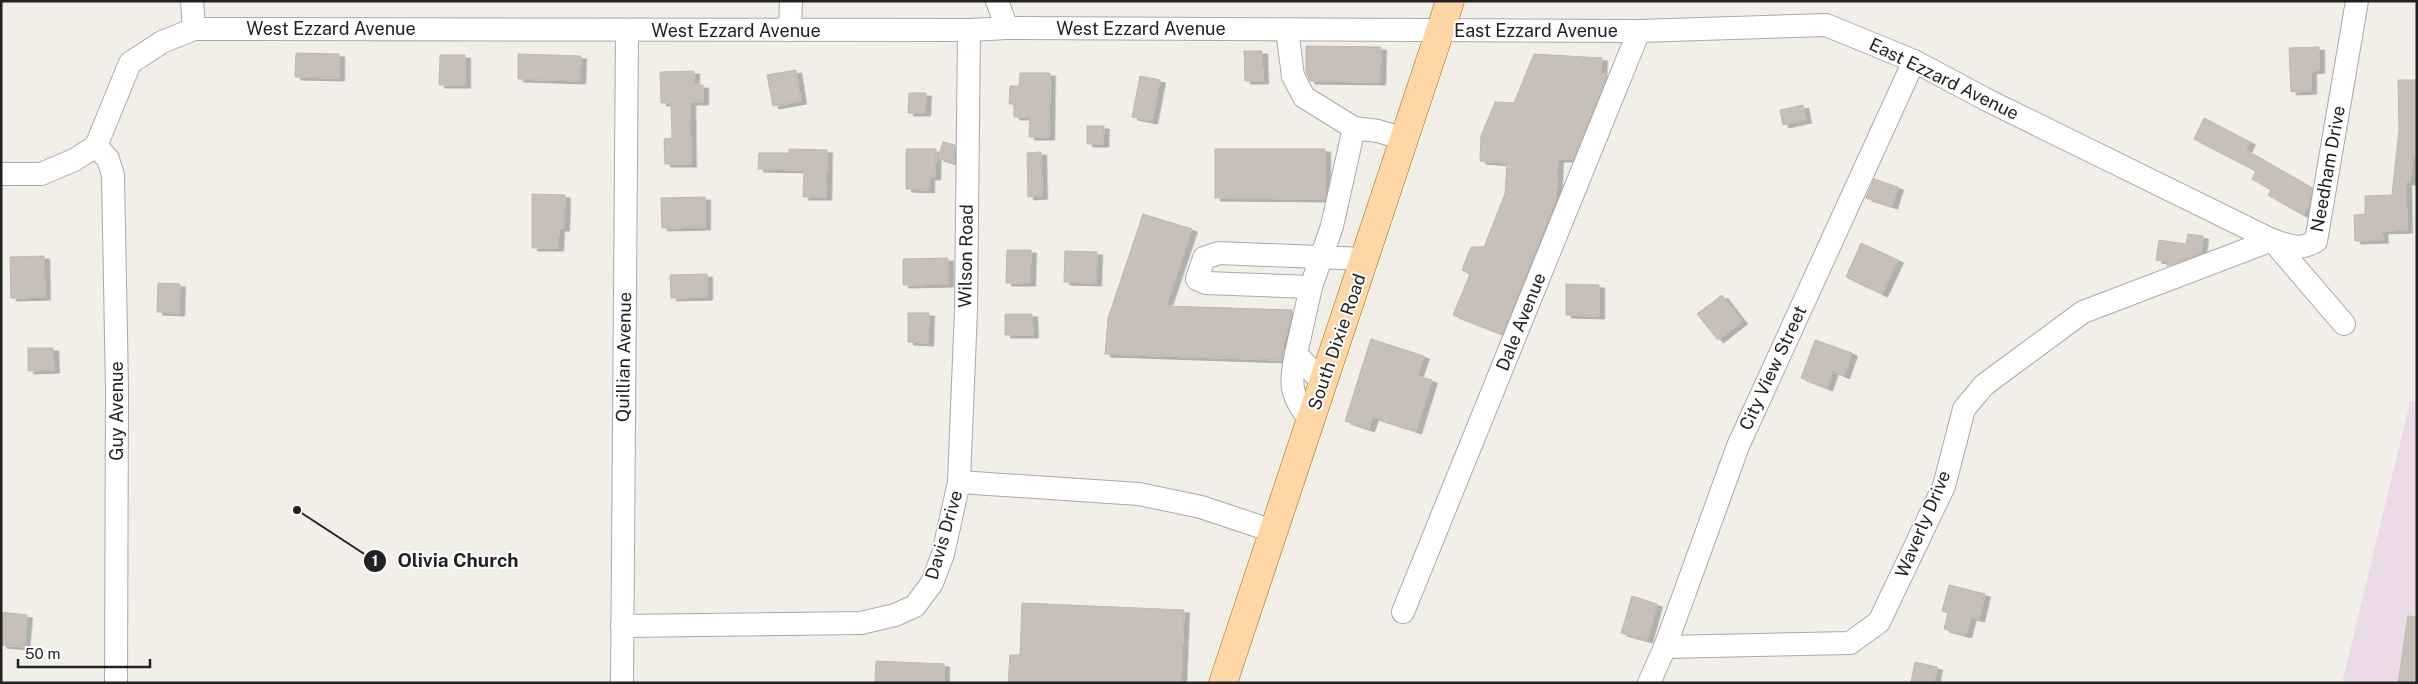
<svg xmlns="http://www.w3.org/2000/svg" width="2418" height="684" font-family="'Public Sans',sans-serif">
<defs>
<filter id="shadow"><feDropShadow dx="5.5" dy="3" stdDeviation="0" flood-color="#0004"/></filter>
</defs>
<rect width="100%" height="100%" fill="#f2efe9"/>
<polygon fill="#ebdbe8" points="2417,400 2417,683 2342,683 2410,402"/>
<g fill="#c7bfb8" stroke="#c4b6ab" filter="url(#shadow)">
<polygon points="1306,46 1381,47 1380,82 1310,81 1306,72"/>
<polygon points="2319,47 2319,70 2311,71 2311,91 2291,92 2289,48"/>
<polygon points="1244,51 1262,51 1263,81 1245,81"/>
<polygon points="296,53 339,54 339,78 295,77"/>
<polygon points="518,54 581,56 580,81 518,79"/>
<polygon points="1534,54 1602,58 1601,73 1607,75 1573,159 1558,159 1556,199 1502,334 1453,315 1470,274 1462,270 1471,247 1484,247 1505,194 1507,163 1480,161 1481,136 1495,102 1514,103"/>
<polygon points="440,55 465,55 465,85 439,85"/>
<polygon points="796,70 801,101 773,106 767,75"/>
<polygon points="694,71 694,85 703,85 703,102 690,102 691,164 665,164 664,139 672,138 671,103 661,103 660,72"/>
<polygon points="1020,73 1050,73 1049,137 1029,137 1030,117 1014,117 1014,104 1009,104 1010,86 1019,86"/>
<polygon points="1140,76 1160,80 1152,121 1132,117"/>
<polygon points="2398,80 2417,80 2417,155 2413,155 2410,182 2406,182 2407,230 2382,231 2383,240 2355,241 2354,215 2365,214 2365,196 2392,195 2399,130"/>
<polygon points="909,93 926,93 925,113 908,113"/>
<polygon points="1803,105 1806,120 1783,125 1780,110"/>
<polygon points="2204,118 2250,142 2246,150 2312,188 2309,205 2303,215 2268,195 2271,190 2252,179 2256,171 2194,139"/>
<polygon points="1087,126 1104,126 1103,144 1087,144"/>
<polygon points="943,142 955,145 954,163 938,158"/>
<polygon points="789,149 827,150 826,197 803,197 804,170 758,169 759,153 789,153"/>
<polygon points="906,149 936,149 935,177 929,177 929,190 906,189"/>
<polygon points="1215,149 1325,149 1325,199 1215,198"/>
<polygon points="1041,152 1042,196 1028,197 1027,153"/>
<polygon points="1874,179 1898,187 1892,206 1866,198"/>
<polygon points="532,194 565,195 564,228 559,228 558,248 532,248"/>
<polygon points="705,197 705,227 662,228 661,198"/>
<polygon points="1143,214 1192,229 1166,306 1292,310 1286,336 1284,336 1282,360 1105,354 1108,318"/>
<polygon points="2188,234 2203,236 2201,253 2167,266 2168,262 2156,260 2159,240 2186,244"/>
<polygon points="1861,243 1898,260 1882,294 1846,277"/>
<polygon points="1007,250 1031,250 1030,283 1006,283"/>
<polygon points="1065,251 1097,252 1096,283 1064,282"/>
<polygon points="44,256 45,297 11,298 10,257"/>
<polygon points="948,258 948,284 903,285 903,259"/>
<polygon points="707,274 707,297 671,298 670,275"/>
<polygon points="158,283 180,284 179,313 157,312"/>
<polygon points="1566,284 1599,285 1599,316 1566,315"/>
<polygon points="1722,295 1742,321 1718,340 1697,314"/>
<polygon points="908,313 929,313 928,343 908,342"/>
<polygon points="1005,314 1032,314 1033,335 1005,335"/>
<polygon points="1371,339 1424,356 1417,376 1432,380 1416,431 1373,417 1369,429 1345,421"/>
<polygon points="1815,340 1852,353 1844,376 1833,371 1827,388 1801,378"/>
<polygon points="28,348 53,348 54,370 28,371"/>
<polygon points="1949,585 1985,594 1979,619 1971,617 1966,635 1944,629 1948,613 1942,611"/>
<polygon points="1632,596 1657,604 1647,640 1621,633"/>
<polygon points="1022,603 1184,610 1181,683 1008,683 1010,655 1020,655"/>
<polygon points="1,612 27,615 24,647 1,645"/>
<polygon points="2408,616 2417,617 2417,683 2398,683"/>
<polygon points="876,661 944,664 944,683 875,683"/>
<polygon points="1915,662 1937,667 1934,683 1911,683"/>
</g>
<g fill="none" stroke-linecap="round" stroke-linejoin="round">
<defs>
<g id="minor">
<polyline points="192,1 194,29"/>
<polyline points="997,1 1007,28"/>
<polyline points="790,30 791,1"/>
<polyline points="1287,30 1293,76 1304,97 1354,128 1332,226 1311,287 1296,354"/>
<polyline points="1354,128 1378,131 1404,139"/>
<path d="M96,146L130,63L162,42L194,29L969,30L1007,28L1639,31L1826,25L1914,61L1989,101L2272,240C2290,246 2299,251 2316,241L2357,1"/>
<polyline points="96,146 108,159 113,175 117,389 116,683"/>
<polyline points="1,174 41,174 74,160 96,146"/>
<polyline points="2272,240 2344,324"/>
<polyline points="1311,287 1206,283 1197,279 1204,258 1219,253 1364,259"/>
<path d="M1310,421C1291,394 1289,387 1296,354L1323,383"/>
<polyline points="959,482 1139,494 1201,507 1273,531"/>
<polyline points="1403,612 1639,31"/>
<polyline points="622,626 861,623 895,615 915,606 932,583 943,554 959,482 966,310 969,30"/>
<polyline points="1665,647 1850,643 1879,622 1944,486 1964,409 1984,385 2083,312 2272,240"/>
<polyline points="622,683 627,31"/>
<polyline points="1649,683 1665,647 1738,446 1914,61"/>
</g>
<polyline id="major" points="1223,683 1450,1"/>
</defs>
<use href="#minor" stroke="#a9a9a9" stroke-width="24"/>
<use href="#major" stroke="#a06b00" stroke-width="29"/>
<use href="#minor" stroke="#fff" stroke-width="22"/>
<use href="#major" stroke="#fcd6a4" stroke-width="28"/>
</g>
<g text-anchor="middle" stroke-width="4" stroke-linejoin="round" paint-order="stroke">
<g font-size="18" fill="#222" stroke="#fff">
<text x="331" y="35">West Ezzard Avenue</text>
<text x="1141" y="35">West Ezzard Avenue</text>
<text x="736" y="37">West Ezzard Avenue</text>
<text x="1536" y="37">East Ezzard Avenue</text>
<text transform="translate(1944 79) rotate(26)" y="6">East Ezzard Avenue</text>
<text transform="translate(2328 169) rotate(-80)" y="6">Needham Drive</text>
<text transform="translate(966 256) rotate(-89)" y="6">Wilson Road</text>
<text transform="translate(1521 322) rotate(-68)" y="6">Dale Avenue</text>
<text transform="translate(1337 342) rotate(-71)" y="6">South Dixie Road</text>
<text transform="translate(624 357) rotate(-89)" y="6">Quillian Avenue</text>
<text transform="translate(1773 368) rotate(-65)" y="6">City View Street</text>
<text transform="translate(117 411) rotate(-90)" y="6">Guy Avenue</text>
<text transform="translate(1923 524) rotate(-67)" y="6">Waverly Drive</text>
<text transform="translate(944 535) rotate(-74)" y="6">Davis Drive</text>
</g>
</g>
<path fill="none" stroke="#222" stroke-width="2" d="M297 510L375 561"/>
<g fill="#222" stroke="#fff" stroke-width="2">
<circle cx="297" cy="510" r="5"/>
<circle cx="375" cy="561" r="12"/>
</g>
<g font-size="15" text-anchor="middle" font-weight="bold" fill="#fff">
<text x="375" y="566">1</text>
</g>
<g font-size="19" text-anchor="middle" font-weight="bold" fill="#222" stroke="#fff" stroke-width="4" stroke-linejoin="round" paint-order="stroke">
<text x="458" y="567">Olivia Church</text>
</g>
<rect width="2418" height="684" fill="none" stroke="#222222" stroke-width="5"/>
<path d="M18 659v8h132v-8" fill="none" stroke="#222222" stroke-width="2.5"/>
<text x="25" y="659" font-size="15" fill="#222222" stroke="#ffffff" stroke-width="4" paint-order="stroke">50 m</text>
</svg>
